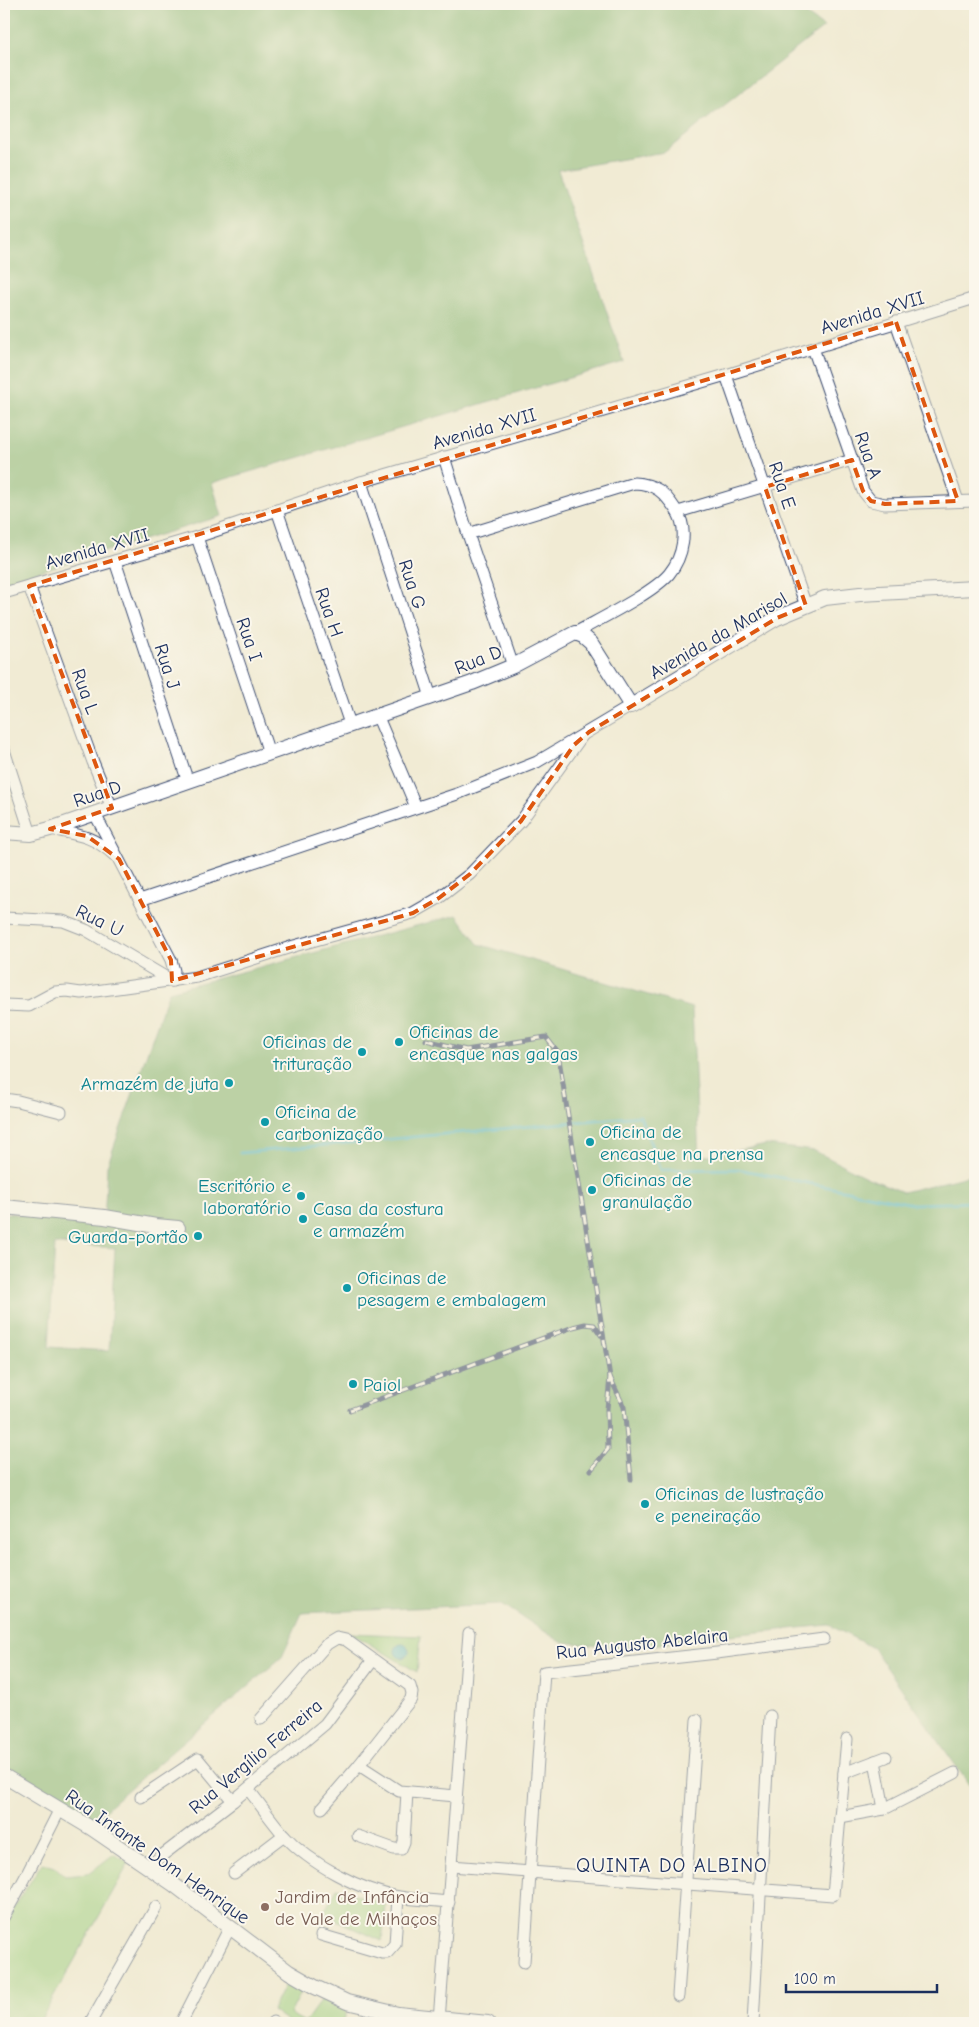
<svg xmlns="http://www.w3.org/2000/svg" width="979" height="2027" font-family="'Comic Neue',sans-serif">
<rect width="100%" height="100%" fill="#fbf7ec"/>
<filter id="ink" filterUnits="userSpaceOnUse"><feTurbulence type="fractalNoise" baseFrequency=".02" numOctaves="2"/><feDisplacementMap in="SourceGraphic" scale="10" xChannelSelector="R" yChannelSelector="G"/><feConvolveMatrix kernelMatrix="1 2 1 2 8 2 1 2 1" color-interpolation-filters="sRGB"/></filter>
<filter id="wash" filterUnits="userSpaceOnUse"><feTurbulence type="fractalNoise" baseFrequency=".0096" numOctaves="4" result="noise"/><feDisplacementMap in="SourceGraphic" scale="20" xChannelSelector="R" yChannelSelector="G"/><feGaussianBlur stdDeviation="1.12" result="paint"/><feColorMatrix in="noise" values="0 0 0 0 0 0 0 0 0 0 0 0 0 0 0 0 0 1.4 0 .05"/><feComposite in="paint" operator="in"/></filter>
<g filter="url(#wash)">
<rect width="100%" height="100%" fill="#f1ebd4"/>
<g fill="#9acf80" stroke="#5a7f6f">
<polygon points="351,1633 421,1636 417,1672"/>
<polygon points="114,1854 129,1863 39,2023 4,2023 4,1924 42,1863 55,1867 65,1876 88,1874"/>
<polygon points="337,1888 386,1905 382,1941 323,1914"/>
<polygon points="287,1980 303,1989 290,2014 305,2022 321,2000 347,2010 343,2023 290,2023 272,2010"/>
</g>
<g fill="#7bb26e" stroke="#4b7066" fill-rule="evenodd">
<polygon points="4,4 792,4 824,27 665,152 558,170 624,362 212,483 222,516 4,582"/>
<path d="M457,915L478,944L692,1008L699,1157L767,1145L815,1151L866,1177L903,1192L964,1177L975,1171V1793L873,1648L829,1625L701,1638L628,1649L561,1642L502,1604L302,1613L282,1657L110,1805L95,1822L4,1766V1213L104,1223L107,1166L169,991ZM55,1244L115,1248L109,1351L49,1347Z"/>
</g>
<circle fill="#47b2c4" stroke="#317091" cx="402" cy="1651" r="7"/>
<g fill="none" stroke-linecap="round" stroke-linejoin="round">
<polyline stroke="#47b2c4" stroke-width="3" points="240,1153 640,1116 661,1170 738,1169 913,1204 975,1202"/>
</g>
</g>
<g filter="url(#ink)">
<g fill="none" stroke-linecap="round" stroke-linejoin="round">
<defs>
<g id="minor">
<polyline points="896,322 958,501"/>
<polyline points="813,348 863,491 871,501 885,504 975,501"/>
<polyline points="726,375 806,606"/>
<polyline points="444,457 468,534 513,666"/>
<polyline points="361,482 431,697"/>
<polyline points="277,510 350,724"/>
<polyline points="678,512 852,460"/>
<path d="M468,534L634,483C656,484 664,492 676,510C689,529 683,557 669,574C653,593 598,620 575,633"/>
<polyline points="197,537 269,753"/>
<polyline points="115,561 188,782"/>
<polyline points="29,586 93,762 112,808"/>
<polyline points="4,593 197,537 361,482 726,375 975,298"/>
<polyline points="377,715 416,807"/>
<polyline points="4,750 31,834"/>
<polyline points="95,814 171,960 174,971 172,981"/>
<path d="M50,829C78,835 92,835 114,855"/>
<polyline points="140,900 457,794 537,762 631,706"/>
<polyline points="4,918 63,921 86,930 172,981"/>
<polyline points="4,1005 29,1006 55,992 67,991 81,993 197,977 294,946 413,913 439,898 470,874 521,821 582,736"/>
<polyline points="4,1099 18,1101 61,1112"/>
<polyline points="261,1719 327,1644 337,1638 346,1640 410,1686 412,1693 411,1699 359,1765 322,1808"/>
<polyline points="875,1761 884,1809"/>
<polyline points="359,1765 399,1791 456,1796"/>
<polyline points="844,1773 886,1757"/>
<path d="M248,1789C260,1804 271,1820 283,1834C310,1864 361,1891 399,1897C416,1900 432,1900 449,1902"/>
<polyline points="141,1797 198,1759 233,1801"/>
<polyline points="840,1817 884,1809 955,1773"/>
<polyline points="358,1836 394,1849 401,1849 404,1842 407,1792"/>
<polyline points="451,1866 833,1895 847,1739"/>
<polyline points="147,1867 233,1801 325,1724 373,1660"/>
<polyline points="234,1873 284,1835"/>
<polyline points="4,1916 25,1878 60,1809"/>
<polyline points="321,1935 382,1953 387,1953 395,1944 398,1897"/>
<polyline points="524,1962 544,1672 717,1653 824,1639"/>
<polyline points="678,1996 697,1720"/>
<polyline points="439,2020 469,1633"/>
<polyline points="90,2023 156,1907"/>
<polyline points="181,2023 230,1927"/>
<polyline points="273,2023 273,2022"/>
<polyline points="753,2023 770,1716"/>
</g>
<g id="tertiary">
<polyline points="4,832 31,834 50,829 472,683 513,666 575,633 583,636 591,643 631,706 777,618 825,598 860,594 975,588"/>
<polyline points="4,1207 105,1217 156,1226 178,1228"/>
<polyline points="4,1776 91,1828 173,1884 289,1972 315,1987 347,2002 398,2014 488,2023"/>
</g>
</defs>
<use href="#minor" stroke="#3b4b70" stroke-width="13"/>
<use href="#tertiary" stroke="#3b4b70" stroke-width="16"/>
<use href="#minor" stroke="#fff" stroke-width="11"/>
<use href="#tertiary" stroke="#fff" stroke-width="14"/>
<defs>
<g id="rail">
<polyline points="426,1040 466,1050 546,1037 558,1053 610,1377 607,1409 608,1449 591,1470"/>
<polyline points="610,1377 624,1407 631,1479"/>
<polyline points="350,1410 573,1327 585,1324 594,1325 601,1335"/>
</g>
</defs>
<use href="#rail" stroke="#1b2f5e" stroke-width="5"/>
<use href="#rail" stroke="#fbf7ec" stroke-width="3" stroke-dasharray="9" stroke-linecap="butt"/>
</g>
</g>
<path d="M0 0H979V2027H0ZM896,322L958,501L885,504L871,501L863,491L852,460L765,487L806,606L777,618L589,732L574,745L521,821L470,874L439,898L413,913L172,981L171,960L119,859L87,836L50,829L112,808L29,586Z" fill="#f1ebd4" fill-opacity=".55" fill-rule="evenodd"/>
<path fill="none" stroke="#de5710" stroke-width="4" stroke-dasharray="10 6" stroke-linejoin="round" d="M896,322L958,501L885,504L871,501L863,491L852,460L765,487L806,606L777,618L589,732L574,745L521,821L470,874L439,898L413,913L172,981L171,960L119,859L87,836L50,829L112,808L29,586Z"/>
<g fill="#0f9aa8" stroke="#fbf7ec" stroke-width="2">
<circle cx="399" cy="1042" r="5"/>
<circle cx="362" cy="1052" r="5"/>
<circle cx="229" cy="1083" r="5"/>
<circle cx="265" cy="1122" r="5"/>
<circle cx="590" cy="1142" r="5"/>
<circle cx="592" cy="1190" r="5"/>
<circle cx="301" cy="1196" r="5"/>
<circle cx="303" cy="1219" r="5"/>
<circle cx="198" cy="1236" r="5"/>
<circle cx="347" cy="1288" r="5"/>
<circle cx="353" cy="1384" r="5"/>
<circle cx="645" cy="1504" r="5"/>
</g>
<circle fill="#8d6e63" stroke="#fbf7ec" stroke-width="2" cx="265" cy="1907" r="5"/>
<g text-anchor="middle" stroke-width="4" stroke-linejoin="round" paint-order="stroke">
<g font-size="19" fill="#1b2f5e" stroke="#fbf7ec">
<text transform="translate(872 312) rotate(-17)" y="7">Avenida XVII</text>
<text transform="translate(484 428) rotate(-16)" y="7">Avenida XVII</text>
<text transform="translate(869 455) rotate(71)" y="7">Rua A</text>
<text transform="translate(783 485) rotate(71)" y="7">Rua E</text>
<text transform="translate(97 548) rotate(-16)" y="7">Avenida XVII</text>
<text transform="translate(413 584) rotate(72)" y="7">Rua G</text>
<text transform="translate(330 612) rotate(71)" y="7">Rua H</text>
<text transform="translate(718 635) rotate(-30)" y="7">Avenida da Marisol</text>
<text transform="translate(250 639) rotate(71)" y="7">Rua I</text>
<text transform="translate(478 659) rotate(-22)" y="7">Rua D</text>
<text transform="translate(168 666) rotate(72)" y="7">Rua J</text>
<text transform="translate(86 691) rotate(70)" y="7">Rua L</text>
<text transform="translate(97 793) rotate(-19)" y="7">Rua D</text>
<text transform="translate(100 920) rotate(26)" y="7">Rua U</text>
<text transform="translate(642 1643) rotate(-6)" y="7">Rua Augusto Abelaira</text>
<text transform="translate(255 1756) rotate(-40)" y="7">Rua Vergílio Ferreira</text>
<text transform="translate(158 1856) rotate(35)" y="7">Rua Infante Dom Henrique</text>
</g>
<g font-size="19" fill="#0d838f" stroke="#fbf7ec" text-anchor="start">
<text x="409" y="1038">Oficinas de<tspan x="409" dy="22">encasque nas galgas</tspan></text>
<text x="352" y="1048" text-anchor="end">Oficinas de<tspan x="352" dy="22">trituração</tspan></text>
<text x="219" y="1090" text-anchor="end">Armazém de juta</text>
<text x="275" y="1118">Oficina de<tspan x="275" dy="22">carbonização</tspan></text>
<text x="600" y="1138">Oficina de<tspan x="600" dy="22">encasque na prensa</tspan></text>
<text x="602" y="1186">Oficinas de<tspan x="602" dy="22">granulação</tspan></text>
<text x="291" y="1192" text-anchor="end">Escritório e<tspan x="291" dy="22">laboratório</tspan></text>
<text x="313" y="1215">Casa da costura<tspan x="313" dy="22">e armazém</tspan></text>
<text x="188" y="1243" text-anchor="end">Guarda-portão</text>
<text x="357" y="1284">Oficinas de<tspan x="357" dy="22">pesagem e embalagem</tspan></text>
<text x="363" y="1391">Paiol</text>
<text x="655" y="1500">Oficinas de lustração<tspan x="655" dy="22">e peneiração</tspan></text>
</g>
<g font-size="19" fill="#785e54" stroke="#fbf7ec" text-anchor="start">
<text x="275" y="1903">Jardim de Infância<tspan x="275" dy="22">de Vale de Milhaços</tspan></text>
</g>
<g font-size="20" letter-spacing="1" fill="#1b2f5e" stroke="#fbf7ec">
<text x="672" y="1872">QUINTA DO ALBINO</text>
</g>
</g>
<rect width="979" height="2027" fill="none" stroke="#fbf7ec" stroke-width="20"/>
<path d="M786 1984v8h151v-8" fill="none" stroke="#1b2f5e" stroke-width="2.5"/>
<text x="794" y="1984" font-size="15" fill="#1b2f5e" stroke="#fbf7ec" stroke-width="4" paint-order="stroke">100 m</text>
</svg>
